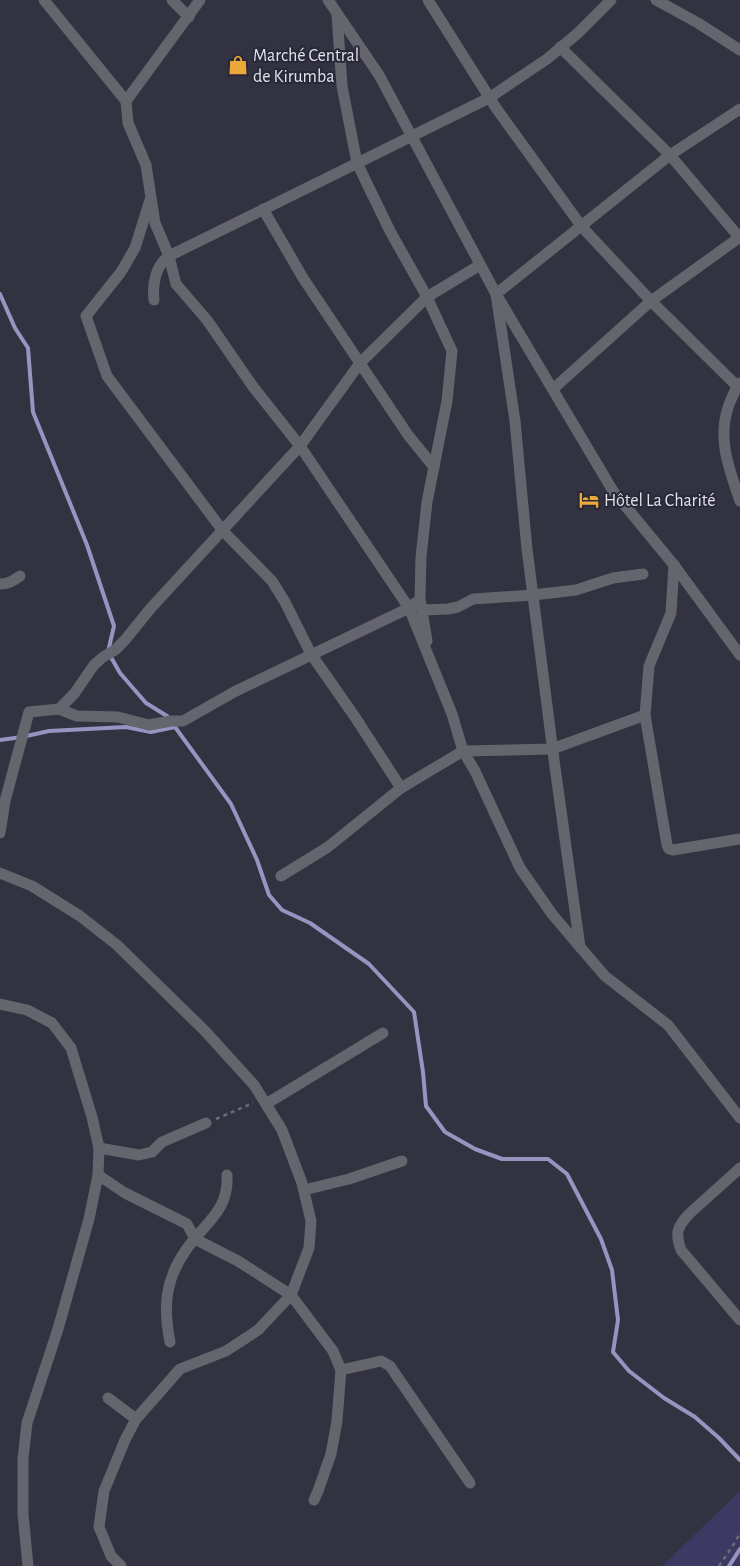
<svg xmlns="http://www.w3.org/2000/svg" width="740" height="1566" font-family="'Alegreya Sans',sans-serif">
<rect width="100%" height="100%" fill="#333241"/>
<polygon fill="#3c3962" points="740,1491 740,1566 662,1566"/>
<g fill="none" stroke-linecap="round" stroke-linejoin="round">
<g stroke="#9694c1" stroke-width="4">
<polyline points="0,294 15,328 28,348 33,412 87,545 114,626 108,652 120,673 146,703 167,716 231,804 257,860 269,895 282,910 310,923 369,964 414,1012 423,1072 426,1106 445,1132 475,1149 502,1159 548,1159 567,1174 601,1239 612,1270 618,1320 613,1352 629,1371 664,1398 695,1417 719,1438 740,1460"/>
<polyline points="0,740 22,737 49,731 126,727 151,732 175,727"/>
<polyline points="729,1566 740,1549"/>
</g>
<g stroke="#6b6b79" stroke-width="2.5" stroke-dasharray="4 4" stroke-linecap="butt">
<polyline points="216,1119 253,1103"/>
<polyline points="719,1566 734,1544 740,1533"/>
</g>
<g stroke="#65656d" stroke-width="11">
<polyline points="44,0 126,101"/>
<polyline points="172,0 189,17"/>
<polyline points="200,0 126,101 128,123 146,165 155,223 169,256 176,284 207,320 254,388 300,446 409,608 452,714 463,751 475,771 520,868 552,914 580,947 605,976 668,1025 740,1118"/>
<polyline points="328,0 379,75 496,294 613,491 674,565 740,655"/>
<polyline points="428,0 496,108 582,227 651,301 737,386"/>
<polyline points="656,0 698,23 740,50"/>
<polyline points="337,14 342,86 357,163 390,231 427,297 452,351 447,401 427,502 421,557 420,599 427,641"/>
<polyline points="560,47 670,155 739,237"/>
<polyline points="150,200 135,248 121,272 86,316 107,376 223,531 272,581 285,602 311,654 355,717 401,788"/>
<polyline points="263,209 303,278 408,435 434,467"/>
<path d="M154,300C152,284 156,265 169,256L489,98L547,59L578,33L611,0"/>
<path d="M740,383L737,386C734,394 729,402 727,411C718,442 730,471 740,501"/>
<polyline points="553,389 651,301 740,237"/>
<polyline points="674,565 671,613 649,666 645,715 667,845 669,849 673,850 740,839"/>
<path d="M0,584C8,584 13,581 20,576"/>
<polyline points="422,610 448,609 458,607 473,599 533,595 576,590 613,578 643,574"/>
<polyline points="59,709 77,716 118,717 149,725 171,721 183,721 234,692 409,608 415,603"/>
<polyline points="0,833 5,801 29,712 59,709 74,694 94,665 103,657 115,650 125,640 150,609 300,446 360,363 427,297 480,265"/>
<polyline points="0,873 32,886 80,916 117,945 205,1031 254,1085 282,1130 302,1183 311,1221 309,1248 291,1295 258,1330 226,1351 180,1369 136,1419 125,1440 104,1491 99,1527 111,1556 121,1566"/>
<polyline points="281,876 328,847 401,788 463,751 552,749 645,715"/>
<polyline points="580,947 554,760 527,549 515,421 496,294 670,155 740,109"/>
<polyline points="0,1004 27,1010 52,1023 71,1048 92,1117 99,1148 98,1175 89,1219 58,1329 27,1423 23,1459 23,1514 28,1566"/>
<polyline points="266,1104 383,1033"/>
<polyline points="99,1148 139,1155 152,1152 162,1142 206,1123"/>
<path d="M740,1168L689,1214C677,1227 675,1233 681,1250L740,1320"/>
<polyline points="98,1175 125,1193 187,1224 195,1239 238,1261 291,1295 333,1351 341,1370 337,1421 331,1454 318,1491 314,1500"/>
<polyline points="304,1190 349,1179 402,1161"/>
<path d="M170,1342C163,1307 165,1280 186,1250C204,1223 229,1212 227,1175"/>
<polyline points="341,1370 381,1361 390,1366 470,1483"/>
<polyline points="108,1398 136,1419"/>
</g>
</g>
<defs>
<symbol id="shop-bare" viewBox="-9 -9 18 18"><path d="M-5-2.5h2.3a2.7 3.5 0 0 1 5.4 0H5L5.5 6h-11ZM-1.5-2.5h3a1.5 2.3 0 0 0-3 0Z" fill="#eca93a" stroke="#292837" stroke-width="2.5" paint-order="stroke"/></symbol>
<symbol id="hotel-bare" viewBox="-9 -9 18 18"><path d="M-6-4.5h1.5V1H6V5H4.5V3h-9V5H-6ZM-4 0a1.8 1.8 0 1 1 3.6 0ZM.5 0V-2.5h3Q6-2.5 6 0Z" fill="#eca93a" stroke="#292837" stroke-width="2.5" paint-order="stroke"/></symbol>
</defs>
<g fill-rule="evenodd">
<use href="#shop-bare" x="224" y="51" width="28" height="28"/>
<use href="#hotel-bare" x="575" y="486" width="28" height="28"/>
</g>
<g text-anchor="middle" stroke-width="4" stroke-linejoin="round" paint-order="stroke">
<g font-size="18" fill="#e1e2ec" stroke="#292837" text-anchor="start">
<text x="253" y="61">Marché Central<tspan x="253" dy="21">de Kirumba</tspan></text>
<text x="604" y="506">Hôtel La Charité</text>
</g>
</g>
</svg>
